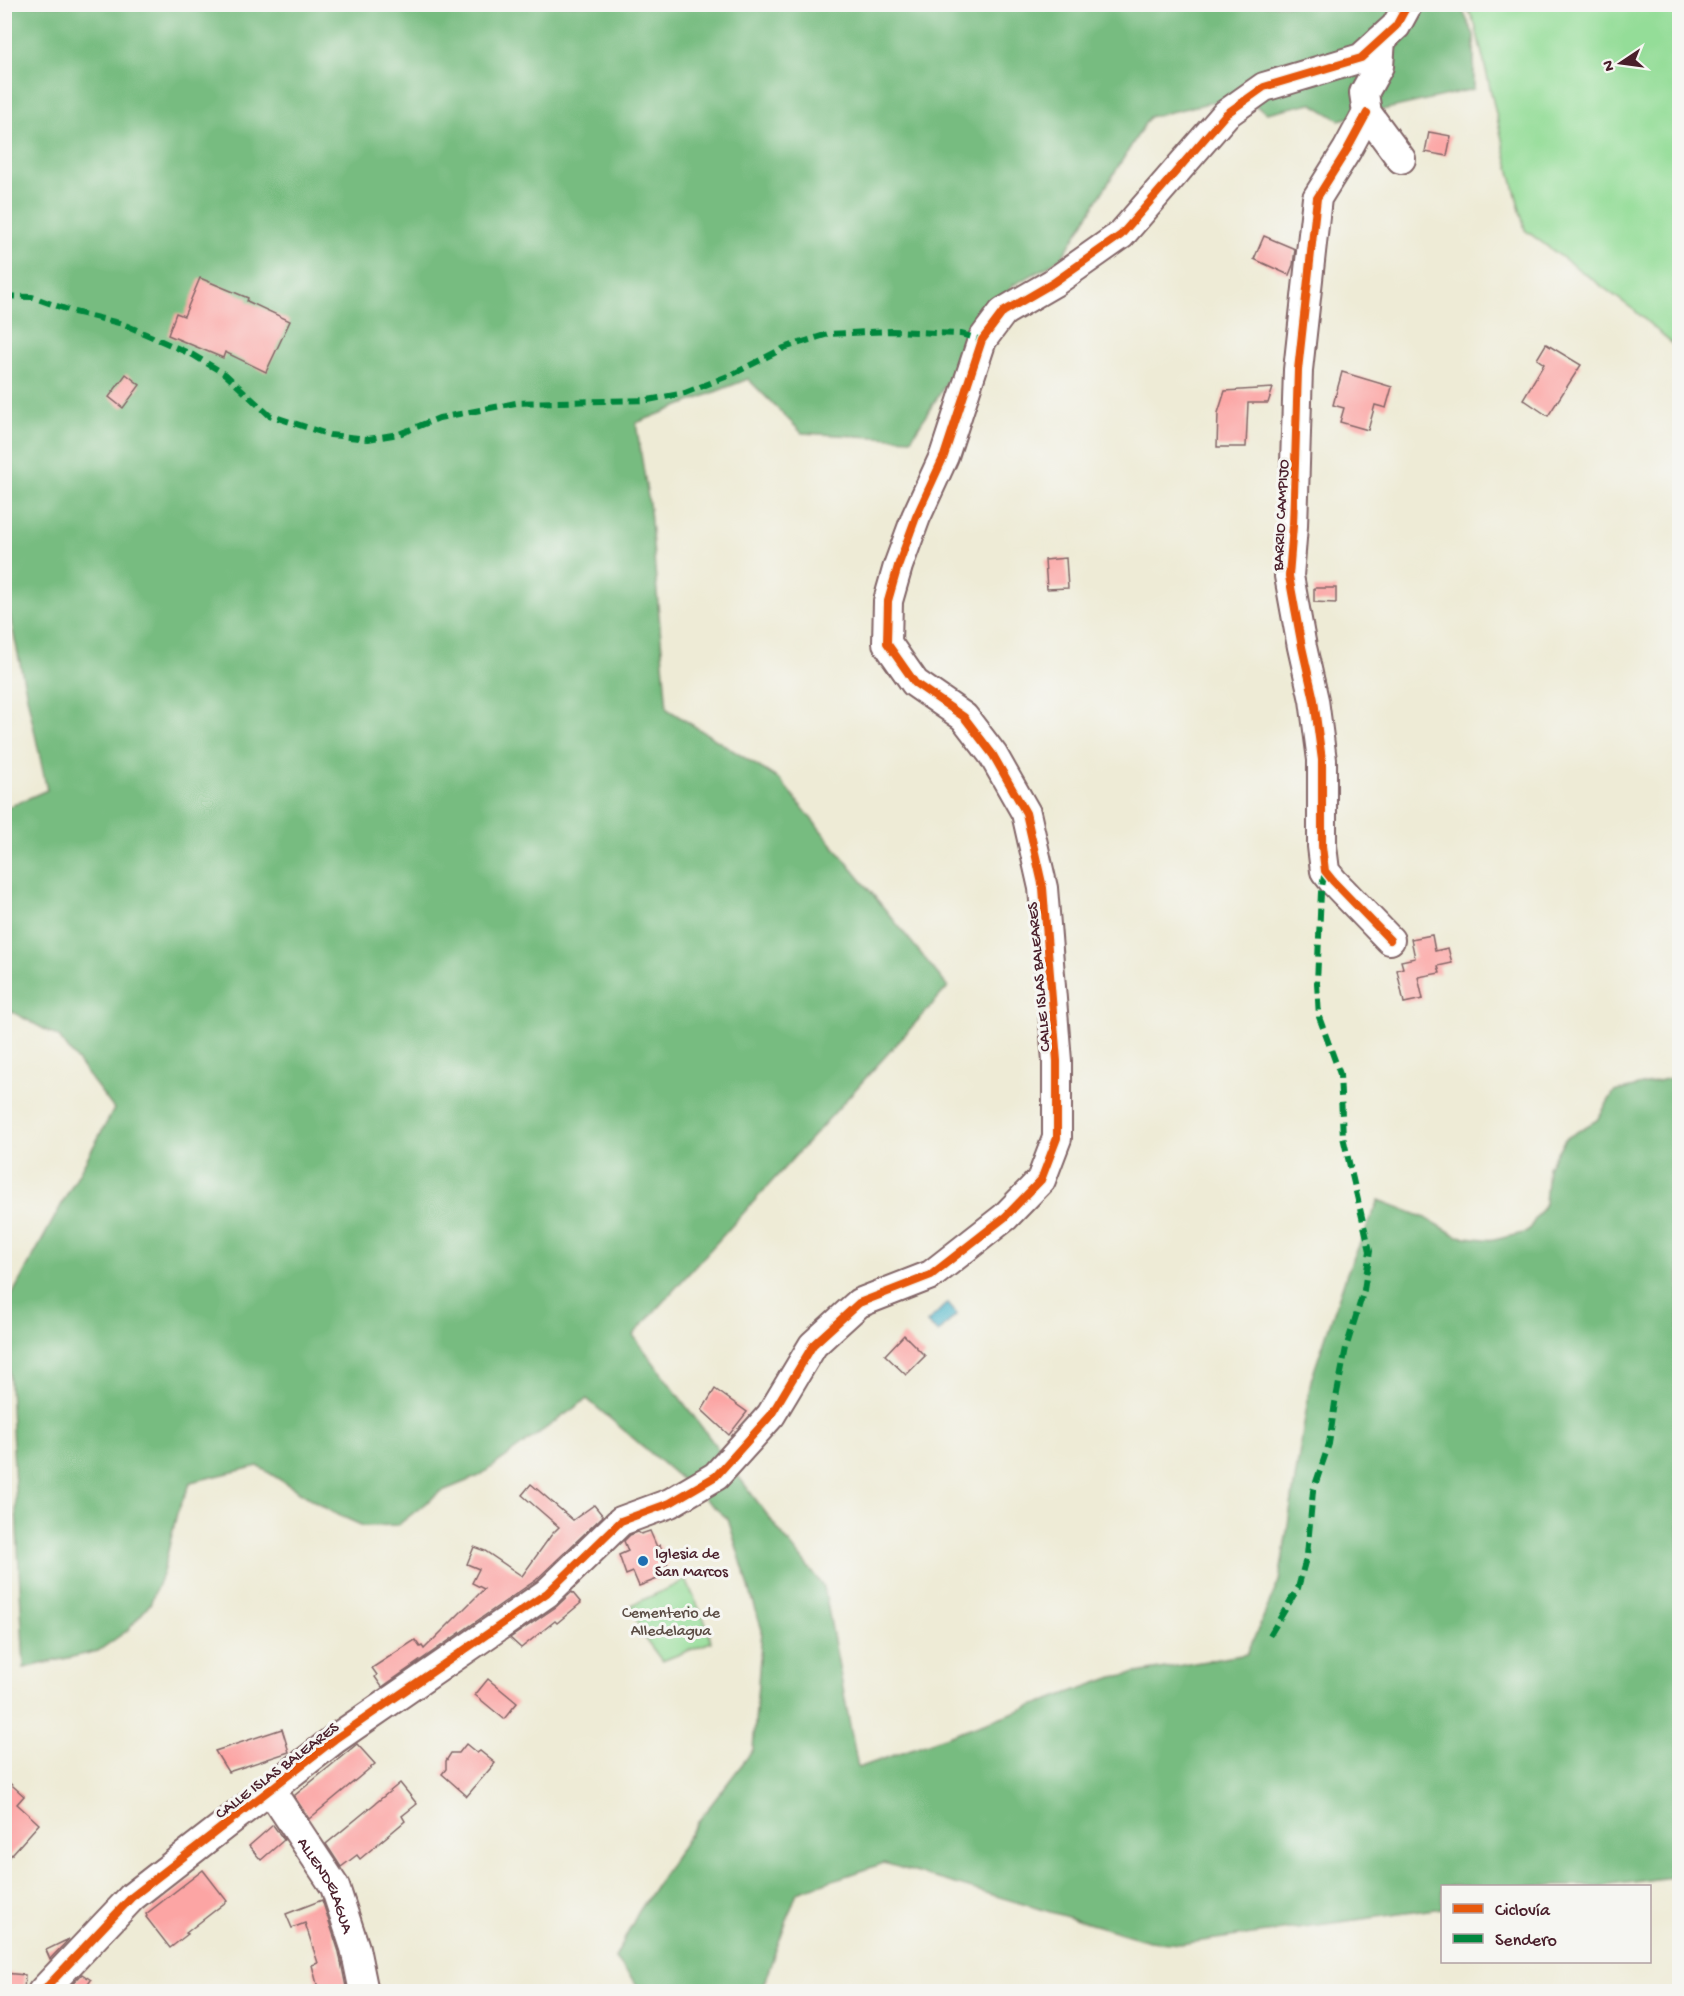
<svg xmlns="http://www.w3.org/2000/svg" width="1684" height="1996" font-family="'Gochi Hand',sans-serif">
<rect width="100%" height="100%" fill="#f6f6f2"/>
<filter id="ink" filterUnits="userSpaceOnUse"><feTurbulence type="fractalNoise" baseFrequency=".0167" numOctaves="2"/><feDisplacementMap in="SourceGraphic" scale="12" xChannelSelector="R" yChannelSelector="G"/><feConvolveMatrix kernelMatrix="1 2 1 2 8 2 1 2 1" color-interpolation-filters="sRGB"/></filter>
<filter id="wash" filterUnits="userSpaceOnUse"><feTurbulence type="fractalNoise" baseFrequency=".008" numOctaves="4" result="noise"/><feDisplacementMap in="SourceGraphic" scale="24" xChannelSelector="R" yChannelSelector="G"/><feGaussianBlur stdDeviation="1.35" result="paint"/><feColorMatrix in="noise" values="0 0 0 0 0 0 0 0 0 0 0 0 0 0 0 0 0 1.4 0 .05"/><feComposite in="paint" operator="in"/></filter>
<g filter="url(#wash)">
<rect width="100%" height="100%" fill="#eeebd6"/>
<g fill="#94dd98" stroke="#6f7e62" stroke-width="1.5">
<polygon points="1466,5 1679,5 1679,350 1634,310 1525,230 1505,152 1475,24"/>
<polygon points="686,1580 707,1626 711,1642 662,1661 641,1633 632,1605"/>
</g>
<polygon fill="#77bc80" stroke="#606e56" stroke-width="1.5" points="5,5 1460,5 1474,35 1474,89 1339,120 1311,103 1267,113 1239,96 1149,117 1063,256 1045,268 1013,285 981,328 911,439 802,433 748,379 636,423 650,510 667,709 780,780 948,987 633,1335 774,1524 824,1587 858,1768 1113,1677 1247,1654 1279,1581 1311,1380 1347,1273 1379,1200 1428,1219 1457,1236 1494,1240 1527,1232 1545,1204 1548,1167 1565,1139 1597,1120 1614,1092 1679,1076 1679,1876 1604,1886 1442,1886 1442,1908 1180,1944 1149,1941 884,1863 797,1892 761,1991 642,1991 615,1958 638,1913 700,1819 753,1750 762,1630 728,1519 587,1399 479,1476 440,1492 398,1525 363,1526 332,1512 258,1466 191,1482 177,1513 163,1572 150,1604 128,1630 98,1651 24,1668 6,1306 114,1109 59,1037 5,1008 4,809 47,790 5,593"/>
<polygon fill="#4bb5c9" stroke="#4a6a7a" stroke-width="1.5" points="947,1303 957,1314 938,1333 927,1323"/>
<g id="blocks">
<g fill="#fca5a4">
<polygon points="1429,132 1451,136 1447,156 1425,152"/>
<polygon points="1264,236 1295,249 1293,265 1289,275 1254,259"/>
<polygon points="200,278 248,298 247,301 290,321 266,372 225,352 223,358 168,335 176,313 184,316"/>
<polygon points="1546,344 1581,365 1548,416 1523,399 1544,364 1537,359"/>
<polygon points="1342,372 1392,387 1386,408 1375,405 1368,430 1340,422 1344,408 1333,405"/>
<polygon points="126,374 140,385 123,408 109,397"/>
<polygon points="1273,388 1268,403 1248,403 1246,447 1217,447 1218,413 1225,391"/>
<polygon points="1066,558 1068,588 1047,589 1045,560"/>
<polygon points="1314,588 1336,588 1336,603 1314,602"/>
<polygon points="1432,935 1435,951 1448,948 1452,963 1438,966 1440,973 1418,977 1423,999 1404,1003 1397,970 1403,968 1401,961 1415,958 1411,939"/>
<polygon points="904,1335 925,1356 906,1375 885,1355"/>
<polygon points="715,1389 747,1412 729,1435 702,1410"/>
<polygon points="531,1484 573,1520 594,1505 603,1516 536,1580 382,1687 375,1677 377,1675 372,1668 415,1640 420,1647 422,1646 424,1649 484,1589 472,1583 479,1569 467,1564 474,1547 485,1551 522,1576 552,1534 559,1527 522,1495"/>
<polygon points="650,1531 657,1547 660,1545 668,1566 657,1570 660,1578 639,1586 633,1572 626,1575 619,1555 628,1551 624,1541 630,1535 638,1532 641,1534"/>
<polygon points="572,1592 581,1603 557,1623 555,1621 521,1648 510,1638 556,1607"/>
<polygon points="488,1679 517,1703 504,1719 475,1695"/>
<polygon points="282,1729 289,1752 228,1772 215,1751"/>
<polygon points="357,1744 375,1764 309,1819 294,1796"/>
<polygon points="466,1744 477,1753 480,1751 495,1763 467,1796 442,1774 446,1769 446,1761 451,1753 459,1753"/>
<polygon points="4,1778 24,1796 17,1804 39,1824 4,1863"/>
<polygon points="400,1783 417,1804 402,1816 405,1821 360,1859 357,1855 341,1867 326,1844"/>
<polygon points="273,1825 284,1840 261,1860 249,1846"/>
<polygon points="203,1870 227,1901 186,1933 188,1934 170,1948 146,1917 147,1916 146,1914"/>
<polygon points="322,1900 339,1952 347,1992 319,1992 312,1965 318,1963 305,1923 292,1928 286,1914"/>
<polygon points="69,1939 50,1959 46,1950"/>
<polygon points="4,1973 25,1975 24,1992 4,1992"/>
<polygon points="82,1974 91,1980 83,1992 65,1992"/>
</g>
</g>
</g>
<g filter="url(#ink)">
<use href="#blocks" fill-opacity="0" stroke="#836667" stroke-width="1.5"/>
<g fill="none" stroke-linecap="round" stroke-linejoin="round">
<defs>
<g id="minor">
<polyline points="1381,40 1379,66 1364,93 1367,113 1401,159"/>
<polyline points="1367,113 1347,150 1317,198 1298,370 1293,526 1289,576 1302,647 1314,700 1322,760 1322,846 1325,871 1333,881 1390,940"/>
<path id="s1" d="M270,1789L335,1887L355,1948L364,1992"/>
<polyline points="42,1992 132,1897 335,1739 547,1593 621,1521 670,1503 716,1476 771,1415 813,1345 859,1303 931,1275 1005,1217 1041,1180 1057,1138 1057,1061 1043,888 1026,813 993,755 964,717 915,683 887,643 888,601 898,566 916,517 944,456 982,340 1003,312 1053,283 1121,235 1226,114 1264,87 1361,58 1396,26 1408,4"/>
</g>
</defs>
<use href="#minor" stroke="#836667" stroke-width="32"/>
<use href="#minor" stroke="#fff" stroke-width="28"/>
<g stroke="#00873e" stroke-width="6" stroke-dasharray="12 6" stroke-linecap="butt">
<polyline points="4,296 32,297 74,312 123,324 193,355 225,374 269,415 330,435 368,439 399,434 439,418 516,403 648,400 685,393 733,374 784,348 828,334 891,331 961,334 982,340"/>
<polyline points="1270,1635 1298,1588 1307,1555 1313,1491 1329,1444 1335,1403 1346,1348 1364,1290 1370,1251 1343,1137 1340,1074 1319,1017 1317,983 1321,892 1325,871"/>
</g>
<defs>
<g id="cycleway">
<polyline points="1367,113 1347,150 1317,198 1298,370 1293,526 1289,576 1302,647 1314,700 1322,760 1322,846 1325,871 1333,881 1390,940"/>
<polyline points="42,1992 132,1897 335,1739 547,1593 621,1521 670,1503 716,1476 771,1415 813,1345 859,1303 931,1275 1005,1217 1041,1180 1057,1138 1057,1061 1043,888 1026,813 993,755 964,717 915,683 887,643 888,601 898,566 916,517 944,456 982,340 1003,312 1053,283 1121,235 1226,114 1264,87 1361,58 1396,26 1408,4"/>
</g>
</defs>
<use href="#cycleway" stroke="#f6f6f2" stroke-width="11"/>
<use href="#cycleway" stroke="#e8590c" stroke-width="8"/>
</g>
</g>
<circle fill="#1f6fb2" stroke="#f6f6f2" stroke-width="2" cx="643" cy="1561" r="6"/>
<g text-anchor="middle" stroke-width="6" stroke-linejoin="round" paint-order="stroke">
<g font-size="16" fill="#4a1f2b" stroke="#f6f6f2">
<text transform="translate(1279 515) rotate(-87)" y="6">BARRIO CAMPIJO</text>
<text transform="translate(1037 977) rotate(-95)" y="6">CALLE ISLAS BALEARES</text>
<text transform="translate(276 1769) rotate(-37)" y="6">CALLE ISLAS BALEARES</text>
<text dy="6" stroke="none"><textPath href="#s1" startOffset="112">ALLENDELAGUA</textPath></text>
</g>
<g font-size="16" fill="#4a1f2b" stroke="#f6f6f2" text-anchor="start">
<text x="655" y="1558">Iglesia de<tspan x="655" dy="18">San Marcos</tspan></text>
</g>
<g font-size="16" fill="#5c4e46" stroke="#f6f6f2">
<text x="671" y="1617">Cementerio de<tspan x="671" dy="18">Alledelagua</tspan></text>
</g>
</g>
<rect width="1684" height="1996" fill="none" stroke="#f6f6f2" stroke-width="24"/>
<rect x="1441" y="1885" width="210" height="78" fill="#f6f6f2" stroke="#b1a0a2" stroke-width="1.5"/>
<rect x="1453" y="1904" width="30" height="9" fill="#e8590c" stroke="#b1a0a2" stroke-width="1.5"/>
<text x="1495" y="1915" font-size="18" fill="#4a1f2b">Ciclovía</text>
<rect x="1453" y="1934" width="30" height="9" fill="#00873e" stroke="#b1a0a2" stroke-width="1.5"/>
<text x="1495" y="1945" font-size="18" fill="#4a1f2b">Sendero</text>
<g transform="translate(1621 63) rotate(257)" stroke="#f6f6f2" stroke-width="4.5" paint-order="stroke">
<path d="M0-4.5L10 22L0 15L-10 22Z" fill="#4a1f2b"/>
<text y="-9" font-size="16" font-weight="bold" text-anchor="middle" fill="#4a1f2b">N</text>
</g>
</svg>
